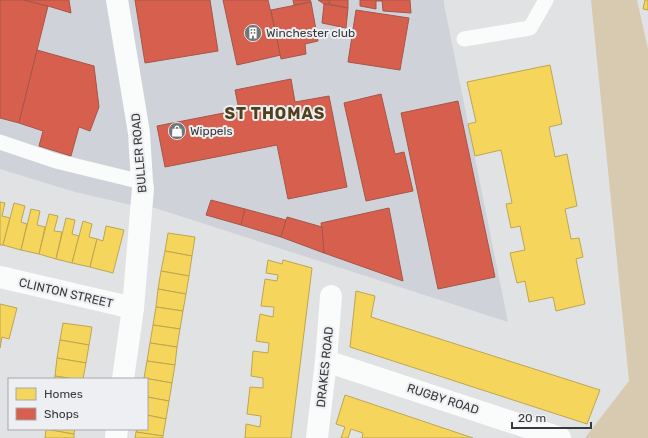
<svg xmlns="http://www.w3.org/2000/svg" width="648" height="438" font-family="Rubik,sans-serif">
<rect width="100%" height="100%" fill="#e1e2e4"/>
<polygon fill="#cfd3d9" points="0,0 444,0 444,4 508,322 155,208 131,205 75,192 0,169"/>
<polygon fill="#d7cab1" points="591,0 637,0 648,49 648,438 585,438 629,381"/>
<g fill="#f6d55c" stroke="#bda652">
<polygon points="645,0 648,0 648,10 643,9"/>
<polygon points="550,65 562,124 549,127 555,157 567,154 577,206 565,209 571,239 579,238 583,257 576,259 585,304 556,311 553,297 529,302 525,281 517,283 510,253 525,250 520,226 511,228 506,204 512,203 501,150 475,156 468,124 476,122 467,82"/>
<polygon points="0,202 5,203 2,216 10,218 3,245 0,245"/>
<polygon points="14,203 25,206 21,222 27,224 21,250 3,245"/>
<polygon points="31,209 40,211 37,225 45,227 39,254 21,250"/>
<polygon points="49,214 58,216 54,231 62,232 56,259 39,254"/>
<polygon points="66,218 75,220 72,234 79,236 72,263 56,259"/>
<polygon points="83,221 92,224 89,237 97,239 90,267 72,263"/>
<polygon points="106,226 124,230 113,273 90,267 97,239 103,241"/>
<polygon points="168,233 195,237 192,256 165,251"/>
<polygon points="165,251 192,256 189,276 161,271"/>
<polygon points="268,260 282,264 283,260 312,268 291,438 245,438 246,424 260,427 261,416 247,414 250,387 263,388 263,378 251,376 253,351 268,353 269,343 256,341 260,314 273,317 274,307 261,306 265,279 277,281 278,275 266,273"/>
<polygon points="161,271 189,276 186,294 158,289"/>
<polygon points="158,289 186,294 183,311 156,307"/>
<polygon points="356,291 375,296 371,317 600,390 587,424 350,347"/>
<polygon points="0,304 17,308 9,339 2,337 0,348"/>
<polygon points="156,307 183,311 180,329 153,325"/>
<polygon points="63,323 92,327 89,345 60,340"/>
<polygon points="153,325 180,329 177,347 150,343"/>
<polygon points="60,340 89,345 86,363 57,358"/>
<polygon points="150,343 177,347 175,365 147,361"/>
<polygon points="57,358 86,363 83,379 74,379 55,376"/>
<polygon points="147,361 175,365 172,383 144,378"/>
<polygon points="55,376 74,379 54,379"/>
<polygon points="144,378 172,383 169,401 147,397 147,379 144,379"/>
<polygon points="345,395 473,438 362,438 363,433 351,429 348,438 341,438 345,427 336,424"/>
<polygon points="147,397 169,401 166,419 147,415"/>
<polygon points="147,415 166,419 163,436 136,432 137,429 147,429"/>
<polygon points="46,429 74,434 74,438 45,438"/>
<polygon points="46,429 75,429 74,434"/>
<polygon points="136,432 163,436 163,438 135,438"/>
</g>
<g fill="#d6604d" stroke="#a75548">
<polygon points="0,0 24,0 48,6 19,123 0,118"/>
<polygon points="24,0 69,0 71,13 48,6"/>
<polygon points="135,0 210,0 218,51 145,63"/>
<polygon points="223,0 268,0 281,55 237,65"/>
<polygon points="293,0 310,0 311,2 294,5"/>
<polygon points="318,0 330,0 329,4 324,4"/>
<polygon points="330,0 348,0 348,8 329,4"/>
<polygon points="360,0 382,0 383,1 376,1 376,9 360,6"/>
<polygon points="382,0 410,0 411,13 383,11"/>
<polygon points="311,2 318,41 305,44 306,54 281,59 271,10"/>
<polygon points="324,4 348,8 346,28 322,23"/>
<polygon points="356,10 409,18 400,70 348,62"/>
<polygon points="37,50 94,66 99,107 90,131 79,127 71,156 39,146 43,131 19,123"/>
<polygon points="291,79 295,102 329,96 347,187 288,199 277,145 165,167 157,126 239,110 235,90"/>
<polygon points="381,94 395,154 404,152 413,191 366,201 344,103"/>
<polygon points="458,101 495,277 438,289 401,113"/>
<polygon points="211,200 245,209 241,225 206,215"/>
<polygon points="389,208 403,281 324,253 321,223"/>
<polygon points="245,209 286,220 281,237 241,225"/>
<polygon points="287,217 322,227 324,253 281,237"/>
</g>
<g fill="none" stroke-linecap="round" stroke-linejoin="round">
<g stroke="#fafbfb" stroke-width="15">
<polyline points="464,39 530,28 546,0"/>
<polyline points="0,142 56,161 142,182"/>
</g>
<g stroke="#fafbfb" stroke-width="22">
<polyline points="117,0 139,133 142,182 143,188 133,308 123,379"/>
<polyline points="0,277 133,308"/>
<polyline points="326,361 560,438"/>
<polyline points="116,438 117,429"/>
<polyline points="317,438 326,361 331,296"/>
</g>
</g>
<defs>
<symbol id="building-disc" viewBox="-11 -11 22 22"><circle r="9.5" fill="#747576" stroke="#edeff2"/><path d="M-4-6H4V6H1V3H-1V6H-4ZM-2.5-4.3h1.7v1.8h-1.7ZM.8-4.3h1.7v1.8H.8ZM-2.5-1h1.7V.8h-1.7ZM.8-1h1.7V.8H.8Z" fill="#fff"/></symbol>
<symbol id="shop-disc" viewBox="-11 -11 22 22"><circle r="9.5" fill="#747576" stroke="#edeff2"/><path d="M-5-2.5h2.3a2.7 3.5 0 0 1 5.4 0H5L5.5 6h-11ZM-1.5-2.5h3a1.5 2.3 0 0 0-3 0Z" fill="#fff"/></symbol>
</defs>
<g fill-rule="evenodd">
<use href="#building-disc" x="243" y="23" width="20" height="20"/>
<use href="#shop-disc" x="167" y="121" width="20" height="20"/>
</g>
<g text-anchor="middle" stroke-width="4" stroke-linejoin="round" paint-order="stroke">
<g font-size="12" fill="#393a3b" stroke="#edeff2" text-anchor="start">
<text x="266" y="37">Winchester club</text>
<text x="190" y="135">Wippels</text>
</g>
<g font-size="12" fill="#393a3b" stroke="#edeff2">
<text transform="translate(139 153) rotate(-95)" y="4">BULLER ROAD</text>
<text transform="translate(66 293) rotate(13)" y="4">CLINTON STREET</text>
<text transform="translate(325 367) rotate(-84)" y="4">DRAKES ROAD</text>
<text transform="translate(443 399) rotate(18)" y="4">RUGBY ROAD</text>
</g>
<g font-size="16" font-weight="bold" letter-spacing="1" fill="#514019" stroke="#edeff2">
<text x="275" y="119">ST THOMAS</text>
</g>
</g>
<rect x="8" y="378" width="140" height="52" fill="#edeff2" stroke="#a5a7a9"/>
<rect x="16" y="388" width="20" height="12" fill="#f6d55c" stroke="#a5a7a9"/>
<text x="44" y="398" font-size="12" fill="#393a3b">Homes</text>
<rect x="16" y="408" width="20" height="12" fill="#d6604d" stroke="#a5a7a9"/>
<text x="44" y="418" font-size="12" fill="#393a3b">Shops</text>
<path d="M512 422v6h79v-6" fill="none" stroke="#393a3b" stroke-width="2"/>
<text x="518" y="422" font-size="12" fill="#393a3b" stroke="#edeff2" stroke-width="3" paint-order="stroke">20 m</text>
</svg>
